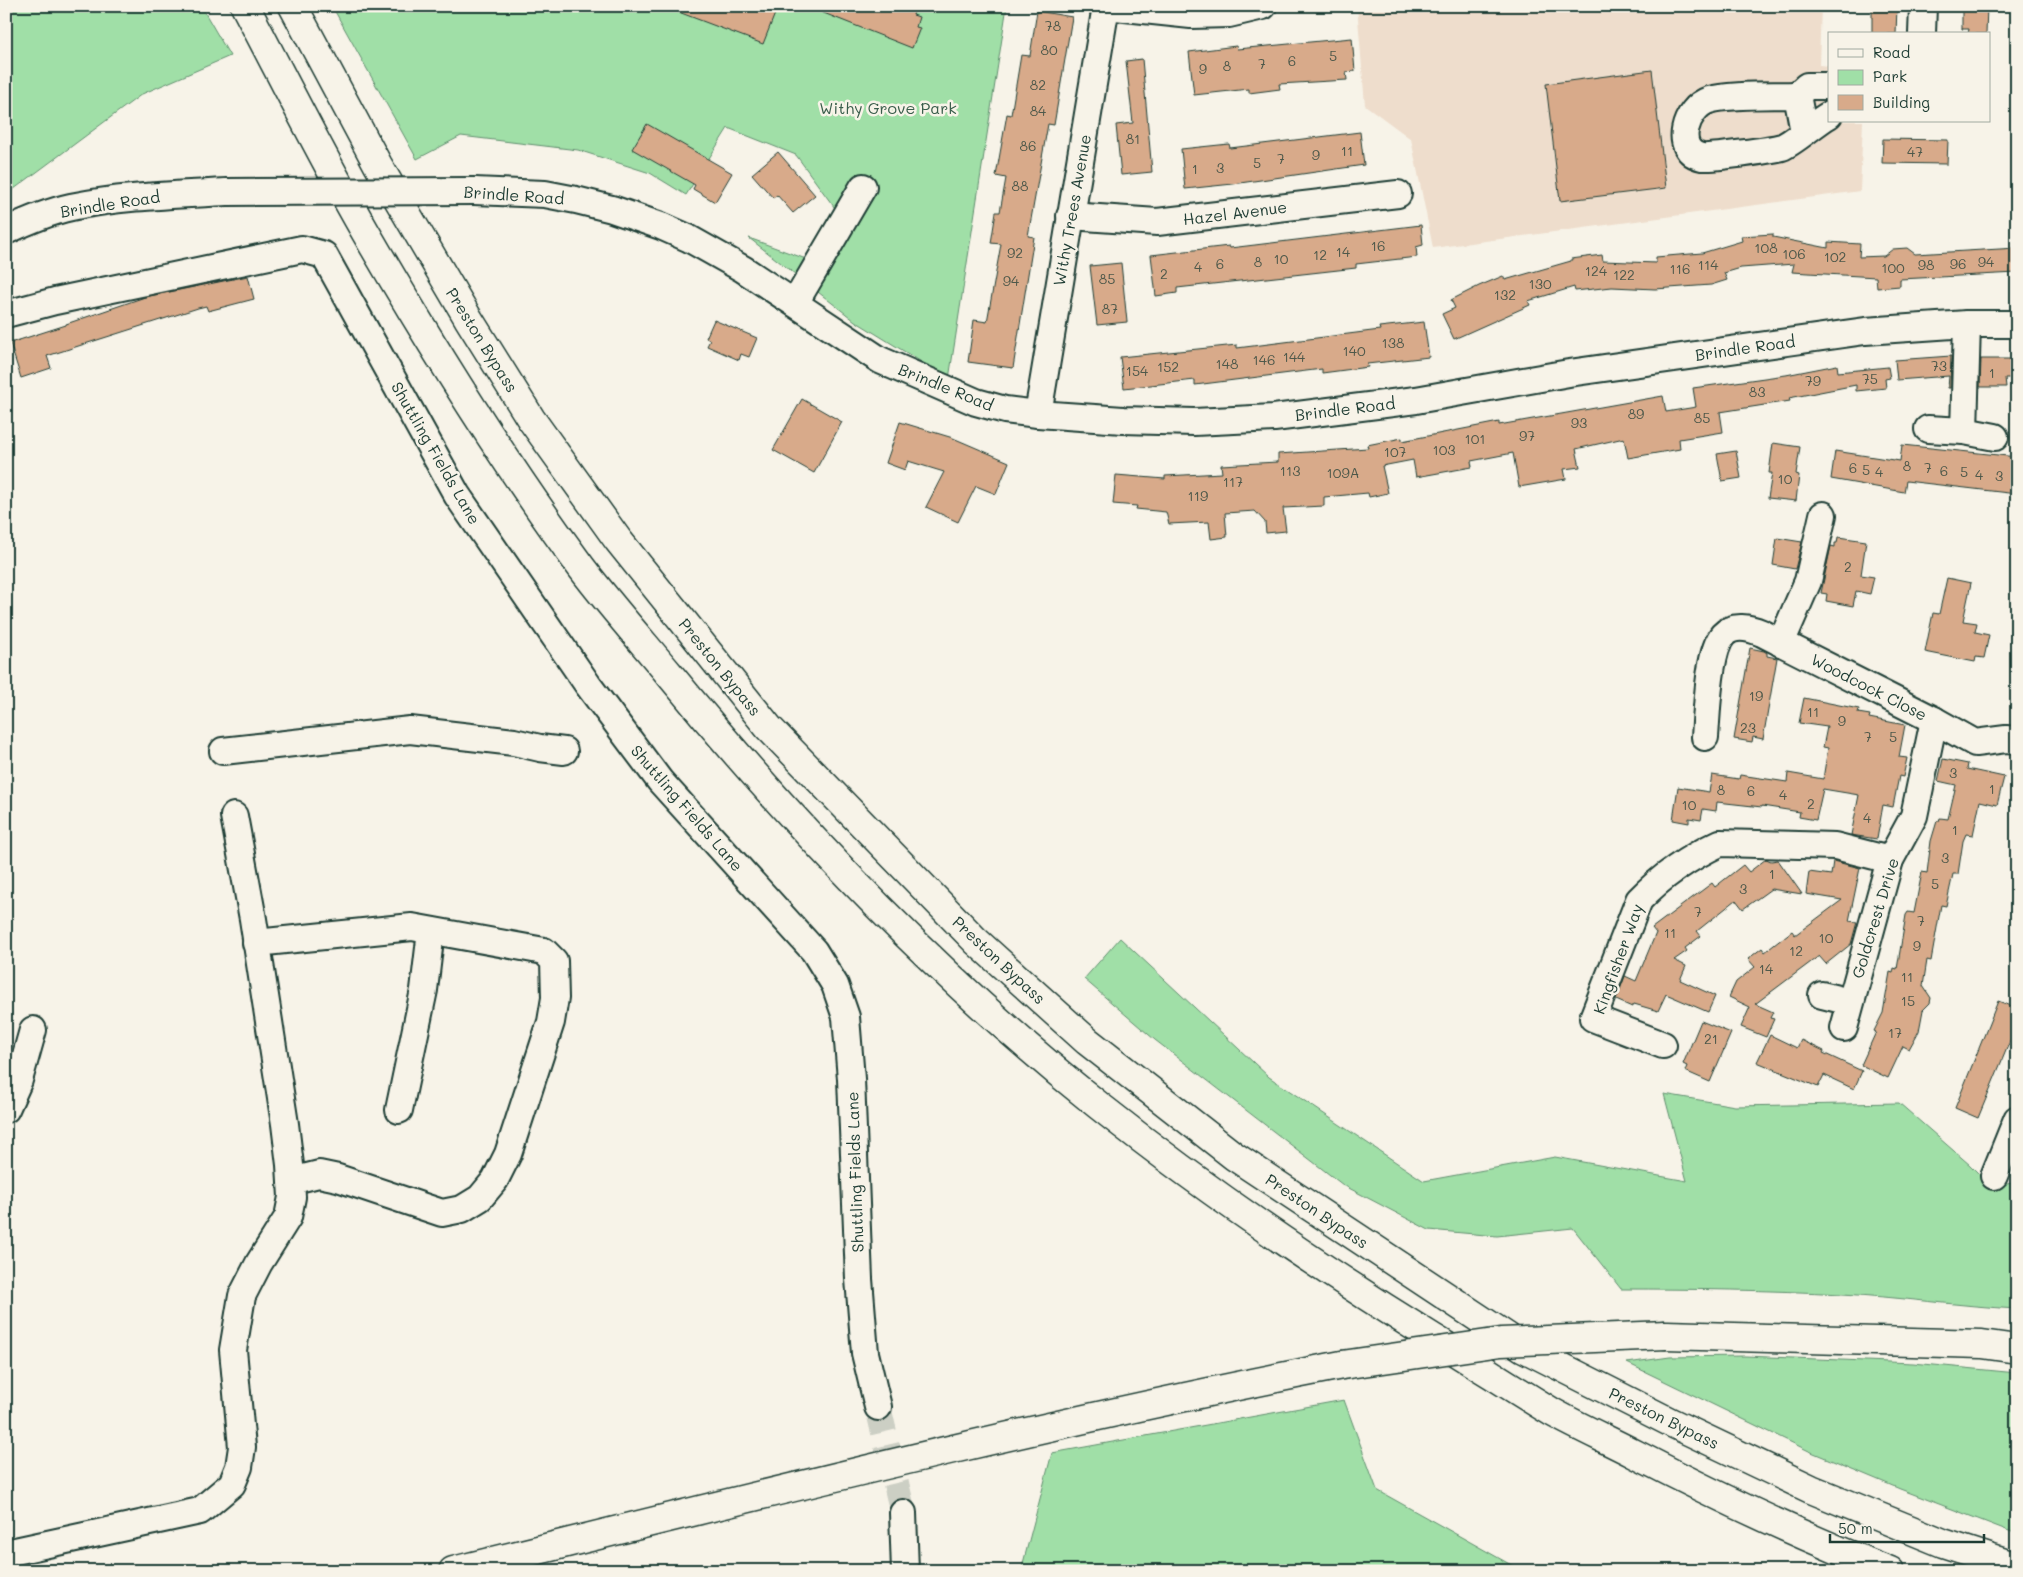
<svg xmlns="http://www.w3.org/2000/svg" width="2023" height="1577" font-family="Mali,sans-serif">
<rect width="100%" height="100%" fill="#f7f3e8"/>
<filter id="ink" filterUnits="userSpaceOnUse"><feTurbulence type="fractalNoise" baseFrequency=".02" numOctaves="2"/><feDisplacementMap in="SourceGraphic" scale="10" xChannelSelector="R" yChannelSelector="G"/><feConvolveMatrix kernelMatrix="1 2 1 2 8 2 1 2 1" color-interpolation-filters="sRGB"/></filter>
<g filter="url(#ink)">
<polygon fill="#edc" points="1357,6 1821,6 1819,65 1829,66 1829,121 1863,121 1860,191 1433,248 1411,139 1365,105"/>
<g fill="#a0dfa7" stroke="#608e6e">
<polygon points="6,6 201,6 230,56 142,94 6,195"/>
<polygon points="332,6 1007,6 949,379 855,321 749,238 806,259 837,211 796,155 728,128 686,195 650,173 578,150 461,136 417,159"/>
<path d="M1120,938L1269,1077L1424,1181L1555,1157L1687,1181L1664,1094L1735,1106L1899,1103L1970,1165L1992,1187L2017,1182V1309C1958,1306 1901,1297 1842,1294C1769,1290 1695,1289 1621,1289L1573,1228L1497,1236L1429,1230L1343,1185L1155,1040L1084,979Z"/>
<polygon points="1745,1356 1913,1363 2017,1373 2017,1534 1900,1489 1809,1451 1627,1363 1670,1357"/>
<polygon points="1344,1400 1377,1490 1522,1571 1021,1571 1052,1453"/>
</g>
<g fill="#d8aa8a" stroke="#1f3d34">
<polygon points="669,6 778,6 763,44 668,8"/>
<polygon points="806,6 916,6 913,15 919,17 916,27 920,28 912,48"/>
<polygon points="1872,6 1897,6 1896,34 1872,34"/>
<polygon points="1962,6 1987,6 1986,34 1968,34 1969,29 1962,29"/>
<polygon points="1037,11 1072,17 1054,125 1048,124 1028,236 1034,237 1013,368 968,362 974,320 987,322 1001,244 991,243 996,212 1000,212 1006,178 996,176 1007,114 1011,115 1021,55 1030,56"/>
<polygon points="1352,38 1355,71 1346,72 1347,80 1279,84 1280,89 1249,93 1249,89 1194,95 1189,52 1236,46 1237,49"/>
<polygon points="1142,59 1152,172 1121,175 1116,125 1133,123 1126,61"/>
<polygon points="1652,70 1666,188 1560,201 1546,84"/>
<polygon points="647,124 732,173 715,202 693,189 695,185 632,149"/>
<polygon points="1360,132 1364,165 1233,184 1185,189 1181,149 1229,144 1230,148"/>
<polygon points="1883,139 1948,140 1947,164 1882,163"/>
<polygon points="778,152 815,195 793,213 777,195 773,198 752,174"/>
<polygon points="1421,225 1423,245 1416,247 1417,257 1356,264 1356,268 1177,288 1177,293 1156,296 1151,255 1229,246 1230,248"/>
<polygon points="1773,234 1773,237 1828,248 1828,242 1860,244 1859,257 1884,256 1893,249 1907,248 1915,254 2017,248 2017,273 1900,279 1900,286 1877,288 1876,277 1792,272 1794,264 1741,268 1724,273 1727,280 1711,285 1655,289 1612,287 1575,291 1574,287 1528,301 1530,305 1454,339 1442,314 1455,308 1451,300 1479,286 1503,276 1505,280 1571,261 1571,259 1602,255 1603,261 1656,263 1656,257 1702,253 1742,241 1741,236"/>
<polygon points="1121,263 1127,322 1097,325 1090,266"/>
<polygon points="248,276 254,299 208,311 206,306 198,308 47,356 51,368 21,378 10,343 66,325 66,324 145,297"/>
<polygon points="714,320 757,338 749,357 741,354 739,360 707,346 710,340 706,338"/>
<polygon points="1424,322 1429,357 1367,364 1368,367 1322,373 1322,369 1195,385 1195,380 1124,388 1120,357 1237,345 1237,348 1380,330 1379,327"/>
<polygon points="1951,356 1950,388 1948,388 1949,376 1897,380 1895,360"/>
<polygon points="1981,359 2017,359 2017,378 2005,378 2006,387 1980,387"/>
<polygon points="1837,365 1838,372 1888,367 1890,378 1885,379 1886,388 1856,391 1856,385 1789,398 1790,401 1720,412 1723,432 1679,439 1680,449 1628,458 1624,438 1576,449 1580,467 1564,469 1566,479 1519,487 1513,453 1471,461 1472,467 1416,477 1413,460 1382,466 1388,493 1369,497 1368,493 1324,497 1324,506 1283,508 1286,531 1266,533 1265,522 1255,511 1225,513 1227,537 1211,539 1209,522 1169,524 1166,512 1136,509 1137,506 1113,504 1116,475 1165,479 1165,476 1222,473 1221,465 1278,462 1278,454 1368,448 1367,445 1402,438 1402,441 1499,422 1499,425 1663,396 1666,412 1696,407 1693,388 1786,375"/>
<polygon points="802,399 842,422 814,473 773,450"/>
<polygon points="900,422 953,438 1009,462 996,494 976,486 958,522 926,507 944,472 908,461 905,470 886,463"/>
<polygon points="1773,443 1800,447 1796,474 1799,475 1796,501 1768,498 1772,473 1769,473"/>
<polygon points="1902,445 2017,457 2017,494 1906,481 1904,492 1831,479 1835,451 1900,461"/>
<polygon points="1736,451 1741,478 1722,481 1717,454"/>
<polygon points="1838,537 1866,541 1861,575 1874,577 1870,594 1856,591 1853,606 1826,601 1827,594 1821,593 1831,546 1835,547 1835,543 1837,543"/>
<polygon points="1777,538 1802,542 1795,569 1773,565"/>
<polygon points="1947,578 1971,583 1963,621 1977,623 1975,632 1989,635 1984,658 1976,657 1975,662 1925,652 1933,613 1939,614"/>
<polygon points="1750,648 1764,651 1767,653 1767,656 1777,658 1763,739 1753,737 1752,742 1734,739"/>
<polygon points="1804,698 1859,709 1858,713 1870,715 1869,718 1905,725 1899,757 1907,758 1903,777 1899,776 1893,807 1883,805 1877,839 1851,835 1859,795 1823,789 1816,820 1799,817 1800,812 1762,806 1762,807 1717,802 1716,811 1703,809 1701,820 1689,818 1689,823 1673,820 1678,787 1709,792 1712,775 1739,779 1740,775 1787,782 1788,773 1823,779 1828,748 1823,747 1827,727 1799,723"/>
<polygon points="1943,759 1968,764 1967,769 2004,777 1997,805 1980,801 1973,835 1966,834 1963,841 1958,874 1953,874 1946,906 1941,905 1931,961 1927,960 1923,986 1931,998 1930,1003 1923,1010 1919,1031 1909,1049 1903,1046 1888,1078 1861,1065 1876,1032 1874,1031 1883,1013 1890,972 1893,973 1894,968 1897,969 1906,915 1908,912 1914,913 1922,872 1927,873 1931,841 1937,821 1939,821 1940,818 1948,819 1956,785 1938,781"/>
<polygon points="1766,859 1771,861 1778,860 1802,894 1771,889 1743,909 1736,900 1697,931 1701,936 1685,948 1687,951 1674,960 1686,966 1680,980 1715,996 1708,1012 1666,994 1658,1011 1634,1004 1632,1007 1616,1000 1625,976 1636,981 1656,933 1652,928 1712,883 1715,887 1743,865 1749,872"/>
<polygon points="1833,861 1860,868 1849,921 1857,922 1851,944 1826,964 1819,956 1755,1004 1773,1012 1770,1018 1774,1019 1766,1037 1741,1027 1750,1007 1729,997 1736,982 1755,967 1748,959 1762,948 1765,952 1792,931 1795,935 1842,900 1806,894 1809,872 1831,875"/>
<polygon points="1998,1001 2017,1008 2017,1024 1978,1118 1955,1108"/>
<polygon points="1701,1021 1731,1033 1710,1082 1685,1071 1687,1066 1683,1064"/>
<polygon points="1770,1035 1797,1048 1801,1040 1824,1051 1823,1053 1862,1071 1854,1089 1824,1075 1818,1087 1757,1062"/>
</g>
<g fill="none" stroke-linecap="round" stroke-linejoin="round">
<polyline stroke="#cccfc4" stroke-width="26" stroke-dasharray="26 13" stroke-linecap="butt" points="878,1407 903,1513"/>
<defs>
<g id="minor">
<polyline points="1106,6 1191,15 1229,14 1263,6"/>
<polyline points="1922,34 1923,6"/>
<polyline points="1797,95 1807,86 1829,86"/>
<path d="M1804,132L1797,95C1774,96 1729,94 1709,100C1685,108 1672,151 1702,157C1712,158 1771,150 1782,147C1793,143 1816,122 1829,115"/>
<polyline points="474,191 545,194 576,200 612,209 661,226 688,238 743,269 880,360 976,402 1005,410 1038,414 1123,420 1194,422 1274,418 1416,400 1569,373 1865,331 1967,324 2017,324"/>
<polyline points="1070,216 1157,222 1398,194"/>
<path d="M6,231C27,221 48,212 71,207C122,196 175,195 227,192"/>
<polyline points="795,303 863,187"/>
<polyline points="6,314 55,301 302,249 324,255 457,495 588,685 660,781 814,951 835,985 846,1017 851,1079 859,1279 865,1353 878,1407"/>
<polyline points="1038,414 1106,6"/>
<polyline points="1928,429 1964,431 1995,437"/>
<polyline points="1964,431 1967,324"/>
<polyline points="1781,643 1808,581 1823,515"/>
<path d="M1705,737C1707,714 1708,652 1723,635C1733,624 1750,628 1762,633L1934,720L1975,743L2006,739L2017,740"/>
<polyline points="223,751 410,730 514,742 540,748 564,751"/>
<polyline points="256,943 412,927 544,951 554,961 555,998 551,1022 508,1154 495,1180 480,1198 462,1209 442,1213 338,1178 319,1174 291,1181"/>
<polyline points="1822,995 1850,1002"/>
<polyline points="1844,1028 1890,860 1914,816 1934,720"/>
<path d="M1663,1045L1593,1018L1639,900C1662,876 1690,857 1720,843L1835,846L1890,860"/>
<polyline points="6,1109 19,1080 33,1030"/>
<polyline points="399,1110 424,990 431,931"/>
<polyline points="1994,1176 2017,1119"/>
<polyline points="903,1513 905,1571"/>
<polyline points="6,1553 200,1511 232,1484 239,1467 242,1447 233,1350 242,1296 259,1263 288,1217 292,1197 290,1165 285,1124 253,919 234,816"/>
</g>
<g id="highway">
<path d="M245,6C285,82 323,159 366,233C432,347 503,461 581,567C609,604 640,639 670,675C798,831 939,978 1098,1105C1205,1190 1317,1266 1433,1338C1473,1362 1512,1388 1552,1412C1579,1427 1608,1440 1635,1454C1718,1497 1803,1537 1890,1571"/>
<polyline points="293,6 378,165 468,318 531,419 618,540 769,728 976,941 1087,1041 1234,1156 1524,1348 1672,1423 1811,1489 1943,1543 2017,1567"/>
<polyline points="1666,1335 1982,1344 2017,1349"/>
<path d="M453,1571C749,1498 1043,1423 1342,1365"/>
</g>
</defs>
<use href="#minor" stroke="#1f3d34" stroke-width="30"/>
<use href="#highway" stroke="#1f3d34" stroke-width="31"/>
<use href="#minor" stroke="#f7f3e8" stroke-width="26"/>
<use href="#highway" stroke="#f7f3e8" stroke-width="28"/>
<defs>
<polyline id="minor-bridge" points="227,192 474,191"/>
<polyline id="highway-bridge" points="1342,1365 1501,1342 1666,1335"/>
</defs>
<use href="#minor-bridge" stroke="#1f3d34" stroke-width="30" stroke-linecap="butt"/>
<use href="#highway-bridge" stroke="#1f3d34" stroke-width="31" stroke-linecap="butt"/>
<use href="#minor-bridge" stroke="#f7f3e8" stroke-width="26"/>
<use href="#highway-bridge" stroke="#f7f3e8" stroke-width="28"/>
</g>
</g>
<g text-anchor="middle" stroke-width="5" stroke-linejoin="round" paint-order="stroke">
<g font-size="14" fill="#4d584a">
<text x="1053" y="31">78</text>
<text x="1049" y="55">80</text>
<text x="1333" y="61">5</text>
<text x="1292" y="66">6</text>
<text x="1262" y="69">7</text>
<text x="1227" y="71">8</text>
<text x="1203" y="74">9</text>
<text x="1038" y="90">82</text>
<text x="1038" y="116">84</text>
<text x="1133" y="144">81</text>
<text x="1028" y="151">86</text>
<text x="1347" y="156">11</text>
<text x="1915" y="157">47</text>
<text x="1316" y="160">9</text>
<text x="1281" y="164">7</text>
<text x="1257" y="168">5</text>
<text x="1220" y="173">3</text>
<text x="1195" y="174">1</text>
<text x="1020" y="191">88</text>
<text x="1378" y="251">16</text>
<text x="1766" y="253">108</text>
<text x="1343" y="257">14</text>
<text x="1015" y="258">92</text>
<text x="1794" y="259">106</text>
<text x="1320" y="260">12</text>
<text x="1835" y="262">102</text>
<text x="1281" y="264">10</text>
<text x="1258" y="267">8</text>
<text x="1986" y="267">94</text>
<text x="1220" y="269">6</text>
<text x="1958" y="269">96</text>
<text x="1708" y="270">114</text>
<text x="1926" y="270">98</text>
<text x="1198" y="272">4</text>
<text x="1893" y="273">100</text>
<text x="1680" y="274">116</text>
<text x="1596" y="276">124</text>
<text x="1164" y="279">2</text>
<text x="1624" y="280">122</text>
<text x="1107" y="284">85</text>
<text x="1011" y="286">94</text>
<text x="1540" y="289">130</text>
<text x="1505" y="300">132</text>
<text x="1110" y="314">87</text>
<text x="1393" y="348">138</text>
<text x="1354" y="356">140</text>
<text x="1294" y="362">144</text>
<text x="1264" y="365">146</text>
<text x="1227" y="369">148</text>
<text x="1939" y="371">73</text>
<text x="1168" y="372">152</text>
<text x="1137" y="376">154</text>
<text x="1992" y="378">1</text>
<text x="1870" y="384">75</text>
<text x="1813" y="386">79</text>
<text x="1757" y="397">83</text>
<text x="1636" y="419">89</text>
<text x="1702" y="423">85</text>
<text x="1579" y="428">93</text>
<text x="1527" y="441">97</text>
<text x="1475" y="444">101</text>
<text x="1444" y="455">103</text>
<text x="1395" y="457">107</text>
<text x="1907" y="471">8</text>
<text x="1853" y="473">6</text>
<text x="1928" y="473">7</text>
<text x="1866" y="475">5</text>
<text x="1290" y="476">113</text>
<text x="1944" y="476">6</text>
<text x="1879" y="477">4</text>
<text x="1964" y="477">5</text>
<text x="1343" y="478">109A</text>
<text x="1979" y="480">4</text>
<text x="1999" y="481">3</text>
<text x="1785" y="484">10</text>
<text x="1233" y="487">117</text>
<text x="1198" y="501">119</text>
<text x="1848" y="572">2</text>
<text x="1756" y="701">19</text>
<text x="1813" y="717">11</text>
<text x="1842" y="726">9</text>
<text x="1748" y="733">23</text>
<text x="1868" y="742">7</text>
<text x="1893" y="742">5</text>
<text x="1953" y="778">3</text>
<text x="1992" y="794">1</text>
<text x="1721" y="795">8</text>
<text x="1751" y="796">6</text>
<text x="1783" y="800">4</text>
<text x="1811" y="809">2</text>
<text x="1689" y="810">10</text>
<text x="1867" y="823">4</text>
<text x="1955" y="835">1</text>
<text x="1945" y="863">3</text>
<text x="1772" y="879">1</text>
<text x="1935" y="889">5</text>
<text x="1743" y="894">3</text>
<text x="1698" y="917">7</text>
<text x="1921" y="926">7</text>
<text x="1670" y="938">11</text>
<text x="1826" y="943">10</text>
<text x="1917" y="951">9</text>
<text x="1796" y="956">12</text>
<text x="1766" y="974">14</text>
<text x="1907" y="982">11</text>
<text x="1908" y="1006">15</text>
<text x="1895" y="1038">17</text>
<text x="1711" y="1044">21</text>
</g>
<g font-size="16" fill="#395d4b" stroke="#f7f3e8">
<text x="888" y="114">Withy Grove Park</text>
</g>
<g font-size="16" fill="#1f3d34" stroke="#f7f3e8">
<text transform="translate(514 195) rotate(4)" y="6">Brindle Road</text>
<text transform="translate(110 204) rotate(-9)" y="6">Brindle Road</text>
<text transform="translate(1072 210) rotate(-80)" y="6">Withy Trees Avenue</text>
<text transform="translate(1235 213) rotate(-7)" y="6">Hazel Avenue</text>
<text transform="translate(482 340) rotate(58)" y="6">Preston Bypass</text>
<text transform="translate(1745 348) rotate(-8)" y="6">Brindle Road</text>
<text transform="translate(946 387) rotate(22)" y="6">Brindle Road</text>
<text transform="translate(1345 409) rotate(-7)" y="6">Brindle Road</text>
<text transform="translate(436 453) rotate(60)" y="6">Shuttling Fields Lane</text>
<text transform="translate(720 667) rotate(51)" y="6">Preston Bypass</text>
<text transform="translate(1869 687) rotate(27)" y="6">Woodcock Close</text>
<text transform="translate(687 808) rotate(49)" y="6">Shuttling Fields Lane</text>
<text transform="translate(1875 918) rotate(-73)" y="6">Goldcrest Drive</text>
<text transform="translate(1618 959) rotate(-70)" y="6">Kingfisher Way</text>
<text transform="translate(999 960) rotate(43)" y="6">Preston Bypass</text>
<text transform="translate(855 1172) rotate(-92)" y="6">Shuttling Fields Lane</text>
<text transform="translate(1317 1211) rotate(34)" y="6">Preston Bypass</text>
<text transform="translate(1664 1418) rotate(26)" y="6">Preston Bypass</text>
</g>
</g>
<rect width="2023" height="1577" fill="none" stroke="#f7f3e8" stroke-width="25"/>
<rect x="12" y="12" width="1998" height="1552" fill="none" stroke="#1f3d34" stroke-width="2" filter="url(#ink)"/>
<rect x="1828" y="32" width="162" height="90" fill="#f7f3e8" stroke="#a1aaa0"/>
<rect x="1838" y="49" width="25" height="8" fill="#f7f3e8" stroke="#a1aaa0"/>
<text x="1873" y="58" font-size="15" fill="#1f3d34">Road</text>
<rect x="1838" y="70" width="25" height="15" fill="#a0dfa7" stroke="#a1aaa0"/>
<text x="1873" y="82" font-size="15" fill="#1f3d34">Park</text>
<rect x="1838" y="95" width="25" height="15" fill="#d8aa8a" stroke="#a1aaa0"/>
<text x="1873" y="108" font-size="15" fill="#1f3d34">Building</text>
<path d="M1830 1534v8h154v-8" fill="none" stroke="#1f3d34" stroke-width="2.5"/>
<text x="1838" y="1534" font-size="15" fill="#1f3d34" stroke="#f7f3e8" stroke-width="4" paint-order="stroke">50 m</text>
</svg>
